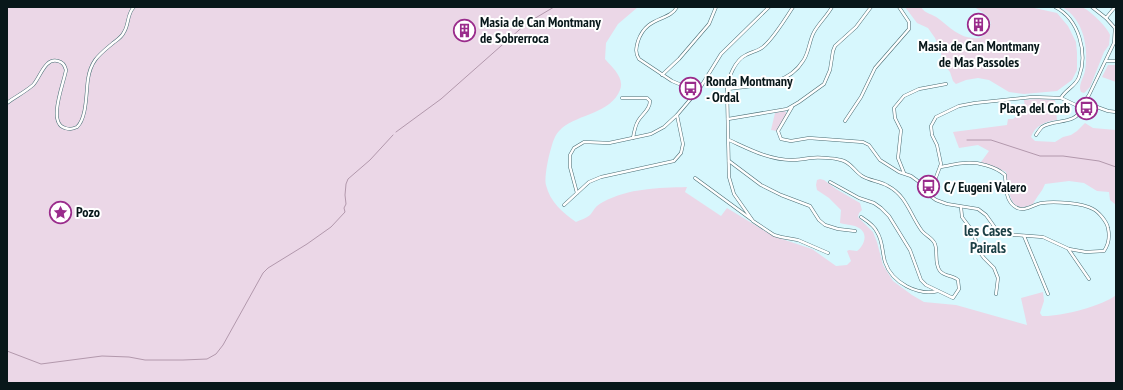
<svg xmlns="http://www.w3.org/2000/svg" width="1123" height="390" font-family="'PT Sans Narrow',sans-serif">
<rect width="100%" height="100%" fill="#d7f7fd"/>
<g fill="#ebd7e7">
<path d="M7,7H638L618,24L606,43L605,59C612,67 625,78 620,90C611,113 579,114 562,128C554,135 553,142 550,152C548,159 544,179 546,185C550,202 563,213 576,222C580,220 587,218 590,215C595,209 595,206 603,202C629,188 658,188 687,187L685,192L721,216L727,208L773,236L812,249L836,266L847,265L851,261L847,251L849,250L857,251C865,245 869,232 857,227C851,224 845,225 840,223L841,210L829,198L817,190L816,185L817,180L820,179L824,180L836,189L860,203L862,210L859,213L858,217L873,232L877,242L883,265L893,281L912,295L924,302L956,305L1027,325L1021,298L1043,292L1044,301L1040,313L1042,316C1059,317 1103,306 1116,295V383H7Z"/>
<path d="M905,7H921C925,14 933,14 939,19C949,27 960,38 974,38C979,39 982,37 985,34C998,21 986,14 974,7H1030L1057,13L1068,26L1076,42L1077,53V70L1072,80L1057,91L1024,94L1009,92L989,80L978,78L966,80L956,84L953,81L950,72L942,62L941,52L935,38L928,28L917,23Z"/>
<path d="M1062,7C1068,7 1075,6 1081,7C1088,8 1108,28 1110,35L1109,45L1104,52L1090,87L1084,93L1081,92C1078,85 1083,79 1085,71C1089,49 1084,19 1062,7Z"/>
<polygon points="1108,65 1116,65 1116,82 1102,77"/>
<path d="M1038,99L1055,100L1057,120C1045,121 1035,126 1031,137L1035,141L1055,142L1063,137L1071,135L1077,131L1085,123L1093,128L1116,130V205L1110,200L1109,192L1097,191L1084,183L1069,181L1045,184C1042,192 1037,196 1033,204C1008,216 1009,189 1006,172L1000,169L981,162L989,151L978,145L959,148L953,132L1007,125L1008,119H1013L1025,108L1024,100Z"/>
<polygon points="785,111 787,114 777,131 771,130 775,113"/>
</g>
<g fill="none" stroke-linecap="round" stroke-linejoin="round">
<g stroke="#b298ac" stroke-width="1">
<polyline points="396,132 441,99 527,23 554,7"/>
<polyline points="967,140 991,140 1040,156 1063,156 1099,161 1116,167"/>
<polyline points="7,351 41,364 102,356 129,357 145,360 183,360 207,359 216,354 223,345 263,273 268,268 307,244 331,227 345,212 344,208 346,204 345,195 346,184 348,179 370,160 393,135"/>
</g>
<defs>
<g id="street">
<path d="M677,7C669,22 647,15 638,41C636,48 635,53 639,59L672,81L684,86L700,88L721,54L769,7"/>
<path d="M793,7C786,18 773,39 763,47C758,51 751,52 746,55C735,60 728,78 727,89L729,177L734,194L753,221L774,235L781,237L798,240L828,253"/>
<path d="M1055,7C1079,19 1088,53 1079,77C1076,86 1065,90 1061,98"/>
<polyline points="1092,7 1106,18 1115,28"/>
<polyline points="1106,18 1115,7"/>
<polyline points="1106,61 1116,61"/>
<polyline points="662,75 679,59 709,24 716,7"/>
<path d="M727,89C754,85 787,87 803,61C809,53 809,41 814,32C819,23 827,16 832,7"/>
<path d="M622,98H647L650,101C650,110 642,114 638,121C635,126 634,132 633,138"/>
<polyline points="1085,101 1089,95 1114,43 1115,28"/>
<path d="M7,103C15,97 25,92 33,85C40,78 45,57 58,61C63,62 65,66 66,70C64,83 47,123 65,128C70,130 73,129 77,127C87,118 86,92 88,79C91,60 99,55 113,43C117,40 122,37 124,32C129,25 127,13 134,7"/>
<polyline points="1086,103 1108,111 1116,112"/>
<polyline points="792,107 778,131 781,139 791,141 809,138 863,142 869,145 880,160 899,172 911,176 922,184 929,185 935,180 941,164 937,145 932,135 931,126 936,117 959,106 975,103 1032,97 1061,98 1082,108 1086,106 1086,103 1083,102 1079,106"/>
<polyline points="728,119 787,109 799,102 824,84 830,70 833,51 835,46 856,27 871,7"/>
<polyline points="845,121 861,97 875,68 909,29 909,22 899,7"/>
<path d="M1036,135C1038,132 1040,129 1042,127C1055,118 1075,126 1082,108"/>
<path d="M729,140C749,149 769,160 792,160C798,160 804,159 810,158C818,157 834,158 841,160C851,162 854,171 862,176C870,181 880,181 888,186C907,196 910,215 922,231C926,236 933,238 935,244C938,253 934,263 940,271C945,277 953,275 958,280L959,289L953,298L926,285L921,280L910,250L889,216L881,208L874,203L859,198L830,182"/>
<polyline points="729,161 761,185 781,195 810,206 819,220 825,225 838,229 855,231"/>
<polyline points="904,173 898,158 901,130 895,118 894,108 904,96 919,89 946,84"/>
<polyline points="695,178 751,219"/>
<path d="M925,185L929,195L936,200L947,204L978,209L986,215L996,229L1003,234L1043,237L1069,249L1086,252L1104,251C1109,244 1110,237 1108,228C1107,222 1099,212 1093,209C1083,203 1054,201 1042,203C1033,204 1024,214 1014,206C1005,199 1006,185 1005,175C995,166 978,162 965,163C957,163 949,166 940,167"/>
<polyline points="577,193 570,167 570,155 574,148 584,142 609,143 651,134 664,127 677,115 700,88"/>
<polyline points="564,205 589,182 601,177 674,161 681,153 683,144 677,115"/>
<polyline points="961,207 962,217 974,233 978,250 984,258 994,268 998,278 996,294"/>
<path d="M861,217C867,221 874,225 877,232C883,241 882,252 885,262C892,283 918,296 938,291"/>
<polyline points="1024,236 1048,294"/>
<polyline points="1069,250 1089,279"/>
</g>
</defs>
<use href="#street" stroke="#496d74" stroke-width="3.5"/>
<use href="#street" stroke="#fff" stroke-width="2.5"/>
</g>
<defs>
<symbol id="building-ring" viewBox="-11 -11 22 22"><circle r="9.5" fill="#fff" stroke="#9a2c8c" stroke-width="1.5"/><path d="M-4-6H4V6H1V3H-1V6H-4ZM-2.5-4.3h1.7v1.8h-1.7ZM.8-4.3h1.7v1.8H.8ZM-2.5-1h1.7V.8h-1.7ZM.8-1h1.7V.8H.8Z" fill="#9a2c8c"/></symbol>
<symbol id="bus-ring" viewBox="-11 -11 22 22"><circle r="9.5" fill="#fff" stroke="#9a2c8c" stroke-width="1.5"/><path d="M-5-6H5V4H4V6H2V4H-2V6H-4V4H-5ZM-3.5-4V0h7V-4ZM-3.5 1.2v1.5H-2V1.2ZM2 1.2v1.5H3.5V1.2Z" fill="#9a2c8c"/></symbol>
<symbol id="sight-ring" viewBox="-11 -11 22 22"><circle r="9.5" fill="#fff" stroke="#9a2c8c" stroke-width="1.5"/><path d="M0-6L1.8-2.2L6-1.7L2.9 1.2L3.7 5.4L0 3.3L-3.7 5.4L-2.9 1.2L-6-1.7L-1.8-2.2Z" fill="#9a2c8c"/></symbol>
</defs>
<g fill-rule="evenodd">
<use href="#building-ring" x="966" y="12" width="25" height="25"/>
<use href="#building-ring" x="452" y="18" width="25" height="25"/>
<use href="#bus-ring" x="678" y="76" width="25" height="25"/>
<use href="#bus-ring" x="1074" y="96" width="25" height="25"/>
<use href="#bus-ring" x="916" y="174" width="25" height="25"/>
<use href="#sight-ring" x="48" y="200" width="25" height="25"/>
</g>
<g text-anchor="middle" stroke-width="4" stroke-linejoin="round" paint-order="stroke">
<g font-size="14" font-weight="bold" fill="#08171a" stroke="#fff" text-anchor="start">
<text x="480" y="27">Masia de Can Montmany<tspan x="480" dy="16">de Sobrerroca</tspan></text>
<text x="979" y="51" text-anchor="middle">Masia de Can Montmany<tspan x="979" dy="16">de Mas Passoles</tspan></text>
<text x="706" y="86">Ronda Montmany<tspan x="706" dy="16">- Ordal</tspan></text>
<text x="1070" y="113" text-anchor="end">Plaça del Corb</text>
<text x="944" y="192">C/ Eugeni Valero</text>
<text x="76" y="217">Pozo</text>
</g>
<g font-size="15" font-weight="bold" fill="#1c4046" stroke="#fff">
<text x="988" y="236">les Cases<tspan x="988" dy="17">Pairals</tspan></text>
</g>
</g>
<rect width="1123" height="390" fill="none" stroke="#08171a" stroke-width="16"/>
</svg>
